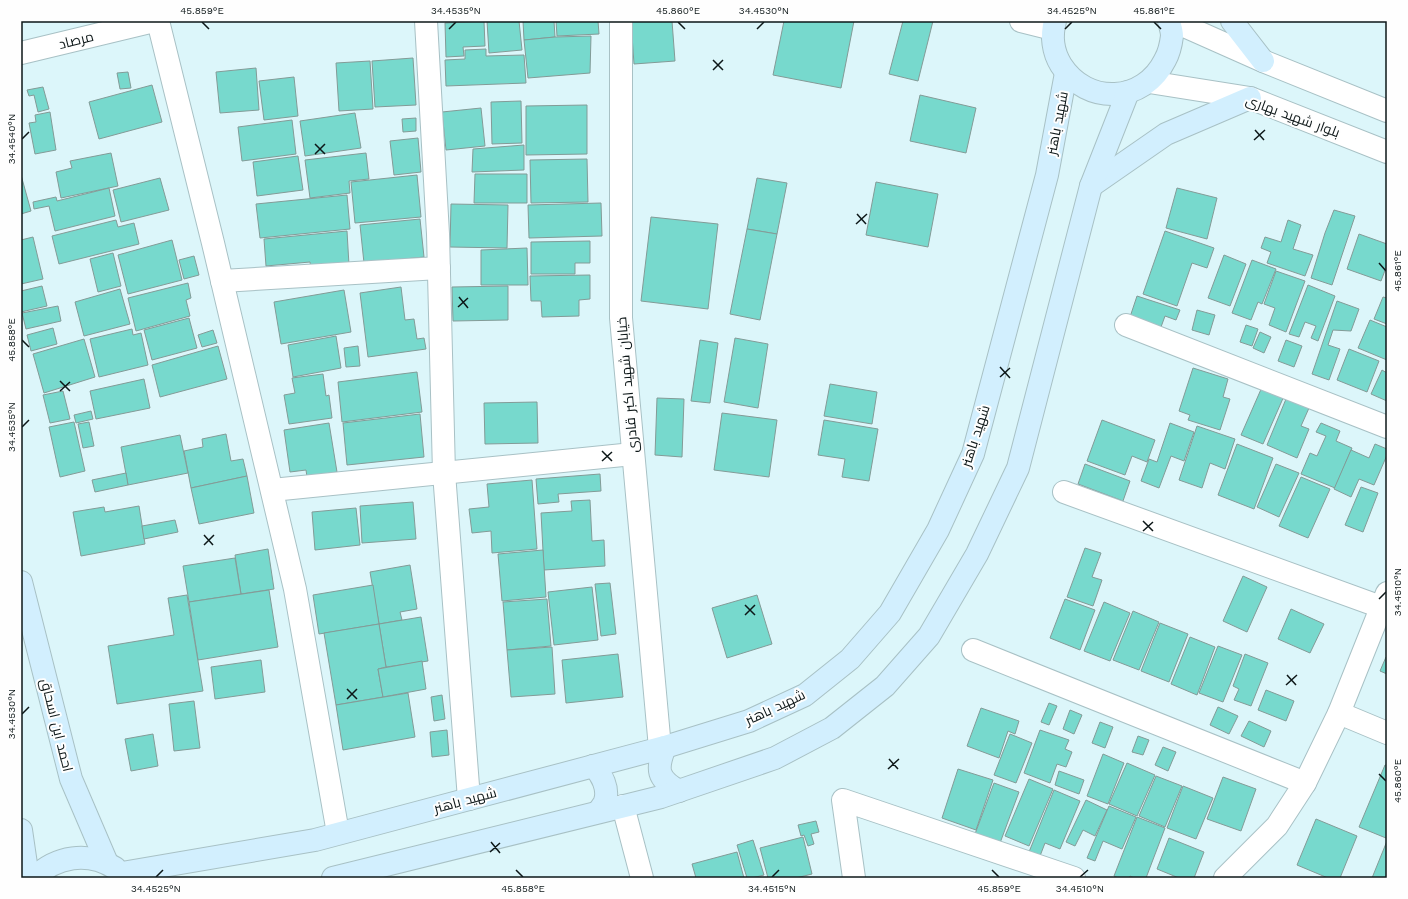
<svg xmlns="http://www.w3.org/2000/svg" width="1408" height="899" font-family="'Work Sans',Cairo,sans-serif">
<rect width="100%" height="100%" fill="#dcf6fa"/>
<g fill="#77d9cd" stroke="#839b97">
<polygon points="484,21 485,46 463,47 464,56 446,57 445,23"/>
<polygon points="487,21 519,21 522,50 489,53"/>
<polygon points="523,21 554,21 555,37 524,40"/>
<polygon points="556,21 598,21 599,34 557,36"/>
<polygon points="631,21 672,21 675,61 634,64"/>
<polygon points="784,21 854,21 841,88 773,75"/>
<polygon points="903,21 933,21 918,81 889,74"/>
<polygon points="591,36 590,73 528,78 524,40 555,37"/>
<polygon points="486,49 486,56 524,55 526,83 446,86 445,60 465,59 465,50"/>
<polygon points="413,58 416,105 375,107 372,61"/>
<polygon points="370,61 373,109 339,111 336,63"/>
<polygon points="256,68 259,110 220,113 216,72"/>
<polygon points="128,72 131,88 120,89 117,73"/>
<polygon points="294,77 298,116 264,120 259,81"/>
<polygon points="152,85 162,122 99,139 89,102"/>
<polygon points="43,87 49,109 38,112 34,95 29,96 27,90"/>
<polygon points="920,95 976,108 966,153 910,141"/>
<polygon points="521,101 522,143 492,144 491,102"/>
<polygon points="587,105 587,154 526,155 526,106"/>
<polygon points="481,108 485,146 446,150 442,112"/>
<polygon points="50,112 56,150 35,154 29,123 36,122 35,115"/>
<polygon points="355,113 361,148 305,156 300,121"/>
<polygon points="416,118 416,131 403,132 402,119"/>
<polygon points="292,120 296,154 242,161 238,127"/>
<polygon points="418,138 421,172 394,175 390,141"/>
<polygon points="524,145 524,170 472,172 473,149"/>
<polygon points="111,153 118,186 61,198 56,172 72,168 70,161"/>
<polygon points="366,153 369,179 349,181 350,193 310,198 305,160"/>
<polygon points="298,156 303,190 257,196 253,162"/>
<polygon points="587,159 588,202 531,203 530,160"/>
<polygon points="475,174 527,174 527,203 474,203"/>
<polygon points="21,175 31,211 21,214"/>
<polygon points="417,175 421,217 355,223 351,182"/>
<polygon points="160,178 169,210 121,222 113,190"/>
<polygon points="757,178 787,183 777,234 747,229"/>
<polygon points="876,182 938,194 928,247 866,235"/>
<polygon points="109,188 115,216 55,231 49,206 34,209 33,202 56,197 57,201"/>
<polygon points="1177,188 1217,198 1207,239 1166,228"/>
<polygon points="347,195 350,229 260,238 256,204"/>
<polygon points="601,203 602,236 529,238 528,205"/>
<polygon points="451,204 508,205 507,248 450,247"/>
<polygon points="1334,210 1355,216 1332,285 1311,278 1325,233"/>
<polygon points="651,217 718,224 708,309 641,301"/>
<polygon points="420,219 424,257 364,263 360,225"/>
<polygon points="116,220 118,227 134,223 139,244 59,264 52,236"/>
<polygon points="1288,220 1301,225 1293,249 1313,255 1305,276 1267,263 1271,252 1261,248 1265,237 1281,242"/>
<polygon points="747,229 777,234 760,320 730,314"/>
<polygon points="347,231 349,265 311,269 310,262 266,266 264,239"/>
<polygon points="1165,231 1214,248 1207,268 1192,263 1177,306 1143,294"/>
<polygon points="1359,234 1387,244 1387,265 1381,281 1347,269"/>
<polygon points="33,237 43,279 21,284 21,240"/>
<polygon points="172,240 182,280 128,294 118,255"/>
<polygon points="590,241 590,263 575,263 575,274 531,274 531,242"/>
<polygon points="527,248 528,285 481,285 481,250"/>
<polygon points="113,253 121,286 98,292 90,259"/>
<polygon points="1224,255 1246,264 1230,306 1208,298"/>
<polygon points="194,256 199,275 184,279 179,260"/>
<polygon points="1252,260 1276,269 1262,304 1258,302 1251,320 1232,313"/>
<polygon points="1276,271 1305,281 1286,332 1269,325 1275,308 1264,304"/>
<polygon points="590,275 590,299 579,300 579,316 542,317 541,301 531,301 530,276"/>
<polygon points="188,283 191,298 186,300 190,316 136,331 128,298"/>
<polygon points="1308,285 1335,296 1318,341 1311,338 1316,326 1305,322 1299,337 1289,334"/>
<polygon points="42,286 47,306 21,312 21,291"/>
<polygon points="508,286 508,320 453,321 452,287"/>
<polygon points="401,287 405,320 414,319 417,339 424,338 426,349 368,357 360,293"/>
<polygon points="120,289 130,324 84,336 75,302"/>
<polygon points="344,290 351,332 281,344 274,302"/>
<polygon points="1137,296 1180,310 1176,320 1165,316 1161,327 1130,317"/>
<polygon points="1383,297 1387,298 1387,324 1374,319"/>
<polygon points="1337,301 1359,309 1351,331 1333,330 1328,345 1340,349 1329,380 1312,374"/>
<polygon points="58,306 61,321 26,329 22,313"/>
<polygon points="1197,310 1215,315 1209,335 1192,330"/>
<polygon points="189,318 197,348 152,360 144,330"/>
<polygon points="1370,320 1387,327 1387,360 1358,348"/>
<polygon points="1246,325 1258,329 1252,346 1240,342"/>
<polygon points="53,328 57,344 31,351 27,335"/>
<polygon points="132,329 133,335 141,333 148,365 99,377 90,339"/>
<polygon points="213,330 217,343 202,347 198,335"/>
<polygon points="1260,332 1271,337 1264,353 1253,348"/>
<polygon points="336,336 341,368 293,377 288,345"/>
<polygon points="735,338 768,344 758,408 724,402"/>
<polygon points="84,339 95,377 44,393 33,354"/>
<polygon points="700,340 718,343 710,403 691,401"/>
<polygon points="1286,340 1302,346 1294,367 1278,361"/>
<polygon points="218,346 227,379 160,397 152,365"/>
<polygon points="358,346 360,366 346,367 344,348"/>
<polygon points="1349,349 1379,361 1367,392 1337,380"/>
<polygon points="1193,368 1228,379 1223,397 1230,399 1220,430 1188,420 1190,415 1179,411"/>
<polygon points="1382,370 1387,373 1387,401 1371,394"/>
<polygon points="417,372 422,412 342,422 338,382"/>
<polygon points="323,374 326,396 329,395 332,418 289,424 284,395 295,393 292,378"/>
<polygon points="144,379 150,408 96,419 90,391"/>
<polygon points="830,384 877,392 872,424 824,416"/>
<polygon points="1262,387 1284,396 1263,444 1241,435"/>
<polygon points="63,391 70,419 50,423 43,395"/>
<polygon points="657,398 684,399 682,457 655,455"/>
<polygon points="1286,399 1309,408 1301,426 1309,429 1297,458 1267,445"/>
<polygon points="537,402 538,443 485,444 484,403"/>
<polygon points="91,411 93,419 76,423 74,415"/>
<polygon points="722,413 777,420 769,477 714,470"/>
<polygon points="420,414 424,457 347,465 343,423"/>
<polygon points="824,420 878,429 869,481 842,477 845,459 818,455"/>
<polygon points="1102,420 1155,440 1147,462 1132,456 1125,475 1087,461"/>
<polygon points="74,422 85,471 60,477 49,427"/>
<polygon points="89,422 94,446 83,448 78,424"/>
<polygon points="329,423 337,472 307,477 306,470 290,472 284,430"/>
<polygon points="1170,423 1194,432 1184,461 1171,456 1159,488 1141,481 1149,459 1157,462"/>
<polygon points="1321,423 1340,431 1336,441 1352,448 1335,488 1301,474 1310,453 1317,456 1326,436 1316,432"/>
<polygon points="1197,426 1235,439 1225,469 1210,463 1202,488 1179,480"/>
<polygon points="226,434 231,461 243,459 247,476 191,488 184,451 203,447 202,439"/>
<polygon points="180,435 188,473 128,485 121,447"/>
<polygon points="1237,444 1273,458 1254,509 1218,495"/>
<polygon points="1375,444 1387,449 1387,455 1374,485 1359,479 1351,497 1334,489 1351,450 1369,458"/>
<polygon points="1085,464 1130,481 1123,501 1078,484"/>
<polygon points="1276,464 1299,473 1279,517 1257,507"/>
<polygon points="126,473 128,485 95,492 92,480"/>
<polygon points="600,474 601,491 558,494 559,502 538,504 536,479"/>
<polygon points="247,476 254,513 199,524 191,488"/>
<polygon points="1301,477 1330,489 1308,538 1279,526"/>
<polygon points="532,480 537,549 492,553 491,531 472,533 469,509 489,507 487,484"/>
<polygon points="1361,487 1378,493 1363,532 1345,525"/>
<polygon points="590,500 592,541 604,540 605,566 544,570 541,513 572,511 571,501"/>
<polygon points="413,502 416,539 362,543 360,506"/>
<polygon points="139,506 145,544 81,556 73,512 104,507 105,512"/>
<polygon points="356,508 360,545 315,550 312,512"/>
<polygon points="175,520 178,532 144,539 142,526"/>
<polygon points="1085,548 1101,553 1092,577 1102,580 1093,606 1067,597"/>
<polygon points="268,549 274,589 241,594 235,555"/>
<polygon points="543,550 546,597 502,601 498,554"/>
<polygon points="235,558 241,594 189,602 183,566"/>
<polygon points="410,565 417,609 400,612 402,620 379,624 370,572"/>
<polygon points="1243,576 1267,587 1247,632 1223,621"/>
<polygon points="610,583 616,634 601,636 595,584"/>
<polygon points="373,585 379,624 319,634 313,595"/>
<polygon points="592,587 598,640 554,645 548,592"/>
<polygon points="269,590 278,647 198,660 189,602"/>
<polygon points="187,595 203,691 117,704 108,646 174,635 168,598"/>
<polygon points="757,595 772,644 727,658 712,608"/>
<polygon points="547,599 551,646 507,650 503,602"/>
<polygon points="1065,599 1095,610 1080,650 1050,638"/>
<polygon points="1104,602 1130,613 1110,661 1084,651"/>
<polygon points="1291,609 1324,624 1310,653 1278,639"/>
<polygon points="1133,611 1159,622 1139,670 1113,660"/>
<polygon points="421,617 428,661 386,667 379,624"/>
<polygon points="1160,623 1188,634 1169,682 1141,671"/>
<polygon points="379,624 386,667 378,669 383,697 336,705 324,633"/>
<polygon points="1190,637 1215,647 1197,695 1171,684"/>
<polygon points="1218,646 1242,655 1223,702 1199,693"/>
<polygon points="552,647 555,694 511,697 507,650"/>
<polygon points="618,654 623,697 566,703 562,660"/>
<polygon points="1245,654 1268,663 1251,706 1234,700 1239,689 1233,686"/>
<polygon points="1386,657 1387,657 1387,674 1380,671"/>
<polygon points="261,660 265,692 215,699 211,667"/>
<polygon points="422,661 426,689 383,697 378,669"/>
<polygon points="1266,690 1294,701 1286,721 1258,710"/>
<polygon points="408,693 415,737 343,750 336,705"/>
<polygon points="442,695 445,719 434,721 431,697"/>
<polygon points="194,701 200,748 174,751 169,704"/>
<polygon points="1049,703 1057,706 1049,725 1041,722"/>
<polygon points="1218,707 1238,716 1229,734 1210,725"/>
<polygon points="981,708 1019,721 1015,734 1008,731 999,758 967,746"/>
<polygon points="1070,710 1082,715 1074,734 1063,729"/>
<polygon points="1249,721 1271,731 1264,747 1241,736"/>
<polygon points="1100,722 1113,727 1105,748 1092,743"/>
<polygon points="447,730 449,755 432,757 430,732"/>
<polygon points="1040,730 1069,740 1065,749 1072,752 1066,767 1057,764 1050,783 1024,773"/>
<polygon points="153,734 158,766 131,771 125,739"/>
<polygon points="1010,734 1032,743 1016,783 994,775"/>
<polygon points="1138,736 1149,740 1143,755 1132,752"/>
<polygon points="1163,747 1176,752 1168,771 1155,765"/>
<polygon points="1103,754 1124,763 1108,804 1087,796"/>
<polygon points="1127,763 1155,775 1137,816 1109,804"/>
<polygon points="1385,765 1387,765 1387,835 1386,838 1359,827"/>
<polygon points="958,769 993,780 976,830 942,818"/>
<polygon points="1059,771 1084,780 1079,794 1055,785"/>
<polygon points="1156,776 1182,786 1165,827 1139,816"/>
<polygon points="1223,777 1256,789 1241,831 1207,819"/>
<polygon points="1029,779 1053,789 1029,846 1005,836"/>
<polygon points="994,783 1019,792 1000,843 975,834"/>
<polygon points="1183,786 1213,798 1196,839 1167,828"/>
<polygon points="1054,790 1080,801 1060,849 1045,843 1040,856 1029,852"/>
<polygon points="1086,800 1107,810 1095,836 1083,830 1075,846 1066,842"/>
<polygon points="1109,806 1136,817 1122,849 1103,841 1095,861 1087,858"/>
<polygon points="1137,817 1165,828 1146,878 1134,878 1130,876 1129,878 1118,878 1114,876"/>
<polygon points="1316,819 1357,836 1340,878 1328,878 1297,865"/>
<polygon points="816,821 819,832 811,834 814,844 808,846 804,835 801,836 798,825"/>
<polygon points="803,837 812,874 796,878 768,878 760,848"/>
<polygon points="1169,838 1204,852 1194,878 1179,878 1157,869"/>
<polygon points="753,840 764,875 752,878 747,878 737,845"/>
<polygon points="1387,841 1387,878 1372,878"/>
<polygon points="737,852 744,878 696,878 692,864"/>
</g>
<g fill="none" stroke-linecap="round" stroke-linejoin="round">
<defs>
<g id="minor">
<polyline points="158,21 213,243 295,589 338,833"/>
<polyline points="426,21 438,234 444,473 469,799"/>
<polyline points="621,21 621,318 660,748"/>
<polyline points="222,281 439,268"/>
<polyline points="1126,325 1387,427"/>
<polyline points="272,490 633,454"/>
<polyline points="1064,492 1381,607"/>
<polyline points="973,650 1305,783"/>
<polyline points="1339,713 1387,733"/>
<polyline points="623,806 642,878"/>
<polyline points="854,878 843,800 1074,878"/>
<polyline points="1225,878 1277,826 1305,783 1339,713 1387,593"/>
</g>
<g id="tertiary">
<polyline points="1021,21 1053,29"/>
<polyline points="1173,21 1263,61 1387,111"/>
<polyline points="21,53 154,21"/>
<polyline points="1149,82 1250,98 1387,152"/>
</g>
<g id="secondary">
<path d="M1055,21C1051,36 1053,52 1061,65C1087,106 1144,103 1165,60C1169,53 1171,44 1172,36C1172,31 1170,26 1169,21"/>
<polyline points="1232,21 1263,61"/>
<polyline points="1091,186 1166,134 1250,98"/>
<polyline points="21,582 71,779 107,863"/>
<path d="M665,747C656,769 657,779 679,791"/>
<path d="M593,766C602,774 609,789 605,801C604,805 600,809 598,812"/>
<polyline points="21,830 28,878"/>
<polyline points="122,873 315,840 665,747 749,721 805,695 850,659 890,613 938,530 973,454 1047,175 1066,73"/>
<path d="M34,878C56,856 88,851 115,868"/>
<polyline points="333,878 661,797 775,758 832,728 885,686 929,636 977,554 1018,468 1091,186 1128,92"/>
</g>
</defs>
<use href="#minor" stroke="#a8c1c5" stroke-width="24"/>
<use href="#tertiary" stroke="#a8c1c5" stroke-width="24"/>
<use href="#secondary" stroke="#a8c1c5" stroke-width="24"/>
<use href="#minor" stroke="#fff" stroke-width="22"/>
<use href="#tertiary" stroke="#fff" stroke-width="22"/>
<use href="#secondary" stroke="#d2effe" stroke-width="22"/>
</g>
<path fill="none" stroke="#0d1718" stroke-width="1.5" d="M202,22L209,29M678,22L685,29M1154,22L1161,29M449,29L456,22M757,29L764,22M1065,29L1072,22M713,60L723,70M713,70L723,60M1255,130L1264,140M22,139L29,132M1254,140L1265,130M315,144L325,154M315,154L325,144M857,214L866,224M856,224L867,214M1379,263L1386,271M459,297L468,308M458,307L468,298M22,340L29,347M1000,367L1010,378M1000,377L1010,368M60,381L70,391M60,391L70,382M22,427L29,420M602,451L612,461M602,461L612,452M1143,521L1153,531M1143,531L1153,522M204,535L213,545M204,545L214,535M1379,599L1386,592M745,605L755,615M745,615L755,605M1287,675L1296,685M1286,685L1297,675M347,689L357,699M347,699L357,689M22,714L29,707M889,759L898,769M888,769L899,759M1379,774L1386,781M491,842L500,853M490,852L500,843M516,870L523,877M992,870L999,877M156,877L163,870M772,877L779,870M1080,877L1088,870"/>
<g text-anchor="middle" stroke-width="4" stroke-linejoin="round" paint-order="stroke">
<g font-size="14" fill="#0d1718" stroke="#fefefe">
<text transform="translate(76 40) rotate(-14)" y="5">مرصاد</text>
<text transform="translate(1293 116) rotate(20)" y="5">بلوار شهید بهاری</text>
<text transform="translate(1057 123) rotate(-79)" y="5">شهید باهنر</text>
<text transform="translate(627 385) rotate(-95)" y="5">خیابان شهید اکبر قادری</text>
<text transform="translate(975 436) rotate(-72)" y="5">شهید باهنر</text>
<text transform="translate(775 707) rotate(-25)" y="5">شهید باهنر</text>
<text transform="translate(57 725) rotate(76)" y="5">احمد ابن اسحاق</text>
<text transform="translate(465 800) rotate(-15)" y="5">شهید باهنر</text>
</g>
</g>
<rect width="1408" height="899" fill="none" stroke="#fefefe" stroke-width="44"/>
<rect x="22" y="22" width="1364" height="855" fill="none" stroke="#0d1718" stroke-width="1.5"/>
<g font-size="10" text-anchor="middle" fill="#0d1718">
<text x="202" y="14">45.859°E</text>
<text x="456" y="14">34.4535°N</text>
<text x="678" y="14">45.860°E</text>
<text x="764" y="14">34.4530°N</text>
<text x="1072" y="14">34.4525°N</text>
<text x="1154" y="14">45.861°E</text>
<text transform="translate(11 139) rotate(-90)" y="4">34.4540°N</text>
<text transform="translate(1397 271) rotate(-90)" y="4">45.861°E</text>
<text transform="translate(11 340) rotate(-90)" y="4">45.858°E</text>
<text transform="translate(11 427) rotate(-90)" y="4">34.4535°N</text>
<text transform="translate(1397 592) rotate(-90)" y="4">34.4510°N</text>
<text transform="translate(11 714) rotate(-90)" y="4">34.4530°N</text>
<text transform="translate(1397 781) rotate(-90)" y="4">45.860°E</text>
<text x="156" y="892">34.4525°N</text>
<text x="523" y="892">45.858°E</text>
<text x="772" y="892">34.4515°N</text>
<text x="999" y="892">45.859°E</text>
<text x="1080" y="892">34.4510°N</text>
</g>
</svg>
